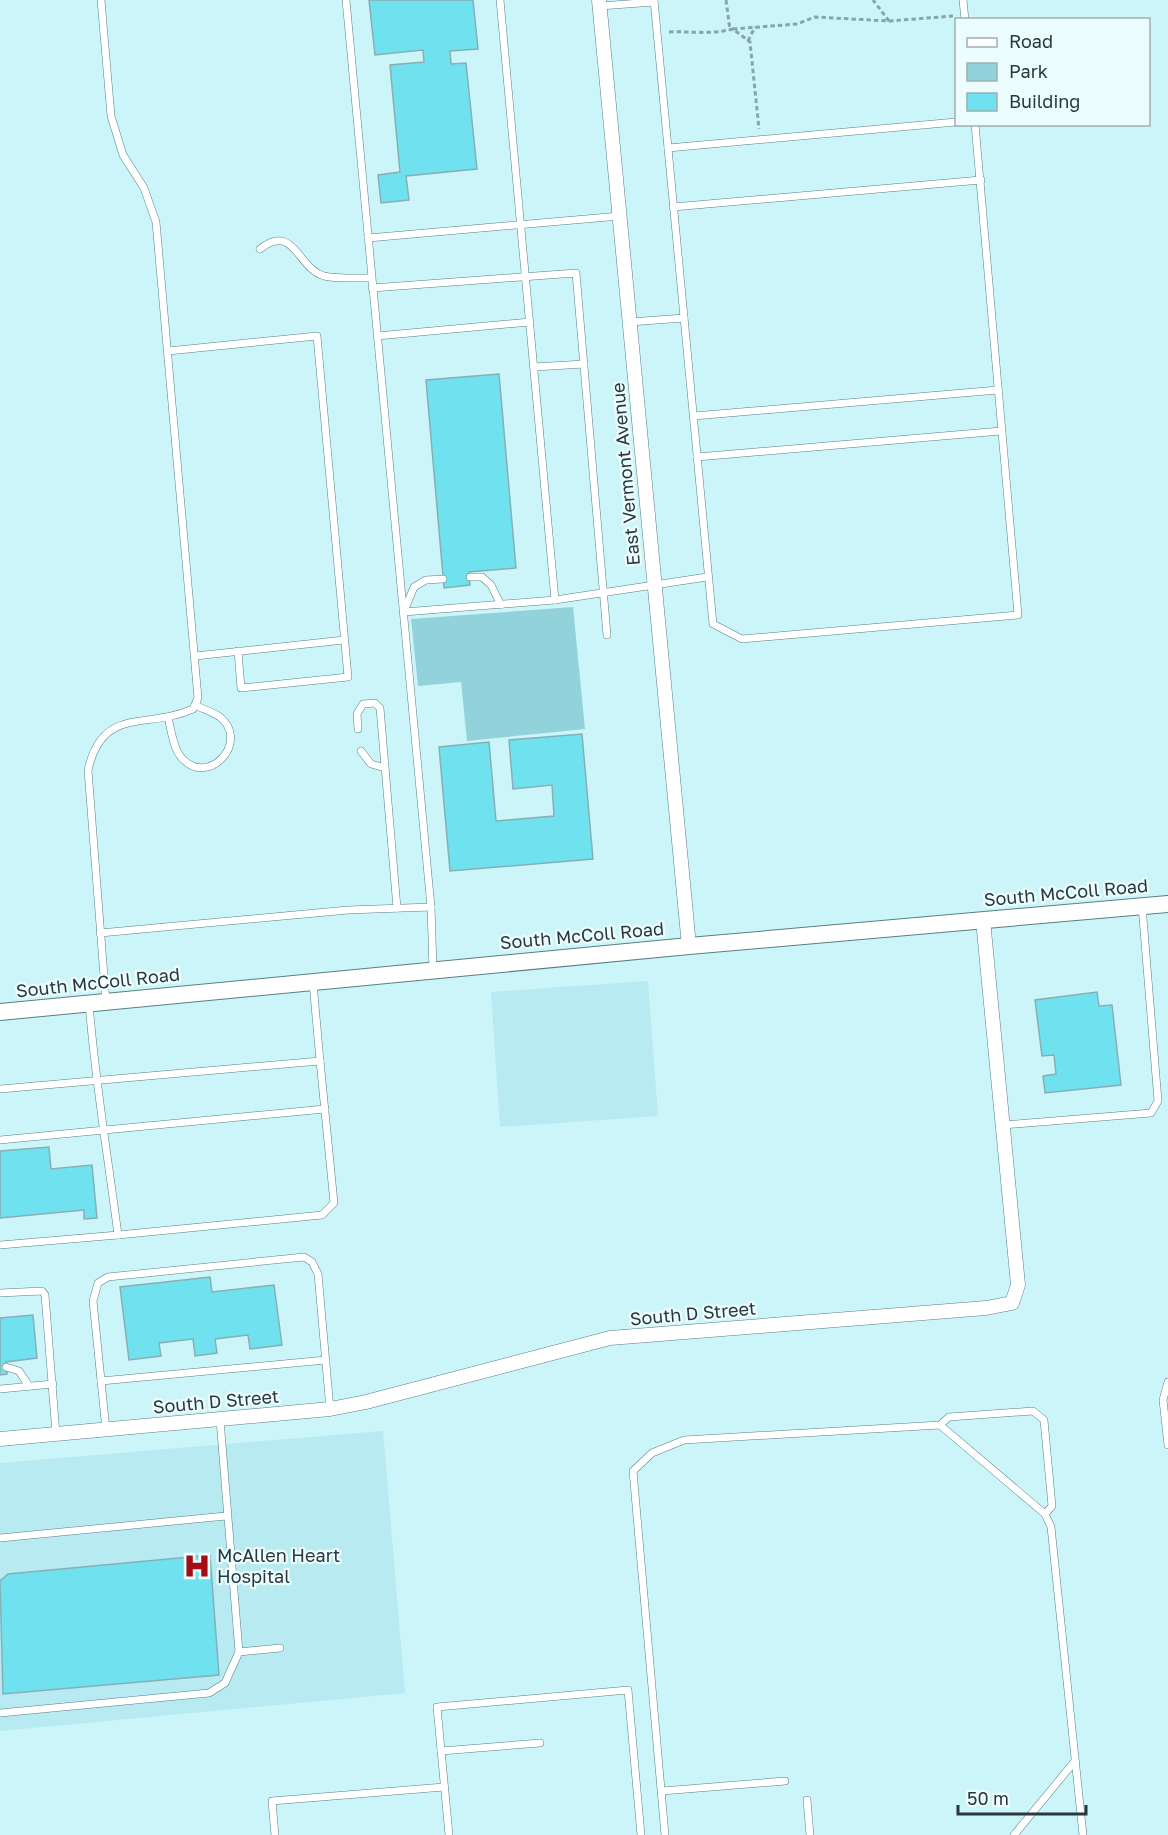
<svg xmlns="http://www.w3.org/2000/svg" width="1168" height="1835" font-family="'Golos Text',sans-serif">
<rect width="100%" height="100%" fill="#ccf5fa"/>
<g fill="#b7eaf1">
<polygon points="648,981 658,1116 500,1127 491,992"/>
<polygon points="383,1431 405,1693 0,1731 0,1463"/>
</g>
<polygon fill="#92d3db" points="573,607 585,729 467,741 461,682 418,686 411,619"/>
<g fill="#6fe1ef" stroke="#88afb4" stroke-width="1.5">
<polygon points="369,0 473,0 478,49 450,51 451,64 466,63 477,169 406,176 409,200 381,203 378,175 400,172 390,65 424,62 423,50 375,55"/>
<polygon points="499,374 516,568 469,572 470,585 444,588 426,380"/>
<polygon points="582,734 593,859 450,871 439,747 489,742 496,821 554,816 552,785 513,789 509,740"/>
<polygon points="1097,992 1099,1006 1112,1005 1121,1085 1045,1093 1043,1076 1056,1074 1054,1055 1042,1056 1035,1000"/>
<polygon points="49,1147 51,1169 92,1165 97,1218 84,1219 84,1210 0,1218 0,1151"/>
<polygon points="210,1277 212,1292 274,1285 282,1345 250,1349 248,1335 215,1339 217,1353 195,1356 193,1339 159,1343 161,1356 129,1360 120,1287"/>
<polygon points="33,1315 37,1358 6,1362 7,1374 0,1375 0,1318"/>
<polygon points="210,1555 219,1675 3,1694 0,1581 8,1574"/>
</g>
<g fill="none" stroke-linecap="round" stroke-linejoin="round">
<defs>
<g id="service">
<path d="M101,0L111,116L123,155L144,188L156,222L198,698L193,709C146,730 103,705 88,770L106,1002"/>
<polyline points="346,0 431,907 433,970"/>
<polyline points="500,0 555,600"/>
<polyline points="654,0 713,624 742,639 1018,615 975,124"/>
<polyline points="963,0 965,20"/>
<polyline points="600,6 654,2"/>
<polyline points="668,148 956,122"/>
<polyline points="673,207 981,180"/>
<polyline points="368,238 620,216"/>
<path d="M260,249C294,222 298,269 324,276C338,279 356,278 371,278"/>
<polyline points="372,288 576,273 607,635"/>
<polyline points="630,322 684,318"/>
<polyline points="377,336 530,322"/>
<polyline points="168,351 317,336 348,677 241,688 238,651"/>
<polyline points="534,367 584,364"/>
<polyline points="694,416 998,390"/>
<polyline points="697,457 1001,431"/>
<polyline points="470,577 482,577 491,585 501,605"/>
<polyline points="405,609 414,587 426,580 443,579"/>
<polyline points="404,612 555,600 707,577"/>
<polyline points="195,656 344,640"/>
<path d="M168,717C171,729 173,748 181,757C207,789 251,742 220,717C213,712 203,709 195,705"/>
<polyline points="358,729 357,714 363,704 375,703 380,708 397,908"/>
<polyline points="361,751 371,764 385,768"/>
<polyline points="100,933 348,910 431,907"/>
<polyline points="0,1089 320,1061 313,983"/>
<polyline points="1003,1125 1151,1113 1158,1101 1142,906"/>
<polyline points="0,1140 325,1109"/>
<polyline points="118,1235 322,1215 334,1203 320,1061"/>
<path d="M0,1245L118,1235C108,1157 95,1081 89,1003"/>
<polyline points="0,1293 42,1291 45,1295 56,1434"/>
<polyline points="6,1367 19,1371 29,1386"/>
<polyline points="101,1381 326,1360"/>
<polyline points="1168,1382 1163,1400 1168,1445"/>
<polyline points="0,1389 53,1384"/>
<polyline points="220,1420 239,1652"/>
<polyline points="106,1430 93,1301 98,1283 108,1277 304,1257 312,1262 318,1274 330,1409"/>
<polyline points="1045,1514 1051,1527 1083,1835"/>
<polyline points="0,1538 226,1516"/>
<polyline points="0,1713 209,1693 225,1683 239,1652 280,1648"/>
<polyline points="441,1751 540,1743"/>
<polyline points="662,1791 785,1781"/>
<polyline points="807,1800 810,1835"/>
<polyline points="275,1835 272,1801 444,1787"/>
<polyline points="449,1835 437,1707 628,1690 641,1835"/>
<polyline points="665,1835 633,1471 652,1453 684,1440 940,1425 949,1417 1033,1411 1044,1420 1052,1506 1045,1514 940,1425"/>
<polyline points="1014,1835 1075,1761"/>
</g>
<g id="minor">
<polyline points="599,0 689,946"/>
<polyline points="0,1439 330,1409 366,1402 610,1338 986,1308 1012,1303 1018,1285 983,920"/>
</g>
<polyline id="tertiary" points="0,1012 689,946 1168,904"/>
</defs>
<use href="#service" stroke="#597f84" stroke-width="8"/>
<use href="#minor" stroke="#597f84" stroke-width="15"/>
<use href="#tertiary" stroke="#597f84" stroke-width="18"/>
<g stroke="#87a6aa" stroke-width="3" stroke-dasharray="4.5 3" stroke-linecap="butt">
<polyline points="726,0 730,30"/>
<polyline points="889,21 953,16"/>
<polyline points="733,29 797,24 815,17 889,21 873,0"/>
<path d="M669,32C692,31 710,35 733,29L750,42L759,129"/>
<polyline points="748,41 755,27"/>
</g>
<use href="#service" stroke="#fff" stroke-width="7"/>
<use href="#minor" stroke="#fff" stroke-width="14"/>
<use href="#tertiary" stroke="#fff" stroke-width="16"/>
</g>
<defs>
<symbol id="hospital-bare" viewBox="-9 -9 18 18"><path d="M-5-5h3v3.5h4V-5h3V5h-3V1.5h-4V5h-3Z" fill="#a40c17" stroke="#edfdff" stroke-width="2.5" paint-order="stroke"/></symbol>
</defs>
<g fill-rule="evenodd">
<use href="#hospital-bare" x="178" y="1547" width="38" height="38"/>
</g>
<g text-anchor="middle" stroke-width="4.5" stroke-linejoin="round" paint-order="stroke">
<g font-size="18" fill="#29393b" stroke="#edfdff">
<text transform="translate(626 474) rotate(-95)" y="6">East Vermont Avenue</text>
<text transform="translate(1066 893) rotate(-5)" y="6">South McColl Road</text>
<text transform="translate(582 936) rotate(-5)" y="6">South McColl Road</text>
<text transform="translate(98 983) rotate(-6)" y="6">South McColl Road</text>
<text transform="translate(693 1314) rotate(-5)" y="6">South D Street</text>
<text transform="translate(216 1402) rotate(-5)" y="6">South D Street</text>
</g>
<g font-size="18" fill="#29393b" stroke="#edfdff" text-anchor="start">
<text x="217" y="1562">McAllen Heart<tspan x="217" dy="21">Hospital</tspan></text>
</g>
</g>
<rect x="955" y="18" width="195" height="108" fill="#edfdff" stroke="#9fafb1" stroke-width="1.5"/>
<rect x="967" y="38" width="30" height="9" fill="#ffffff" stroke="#9fafb1" stroke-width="1.5"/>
<text x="1009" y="48" font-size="18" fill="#29393b">Road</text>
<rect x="967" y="63" width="30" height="18" fill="#92d3db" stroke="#9fafb1" stroke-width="1.5"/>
<text x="1009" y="78" font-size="18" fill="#29393b">Park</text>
<rect x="967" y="93" width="30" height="18" fill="#6fe1ef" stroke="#9fafb1" stroke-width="1.5"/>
<text x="1009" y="108" font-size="18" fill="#29393b">Building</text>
<path d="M958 1805v9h128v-9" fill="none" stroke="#29393b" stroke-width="3"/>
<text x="967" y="1805" font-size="18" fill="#29393b" stroke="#edfdff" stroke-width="4.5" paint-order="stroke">50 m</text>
</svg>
